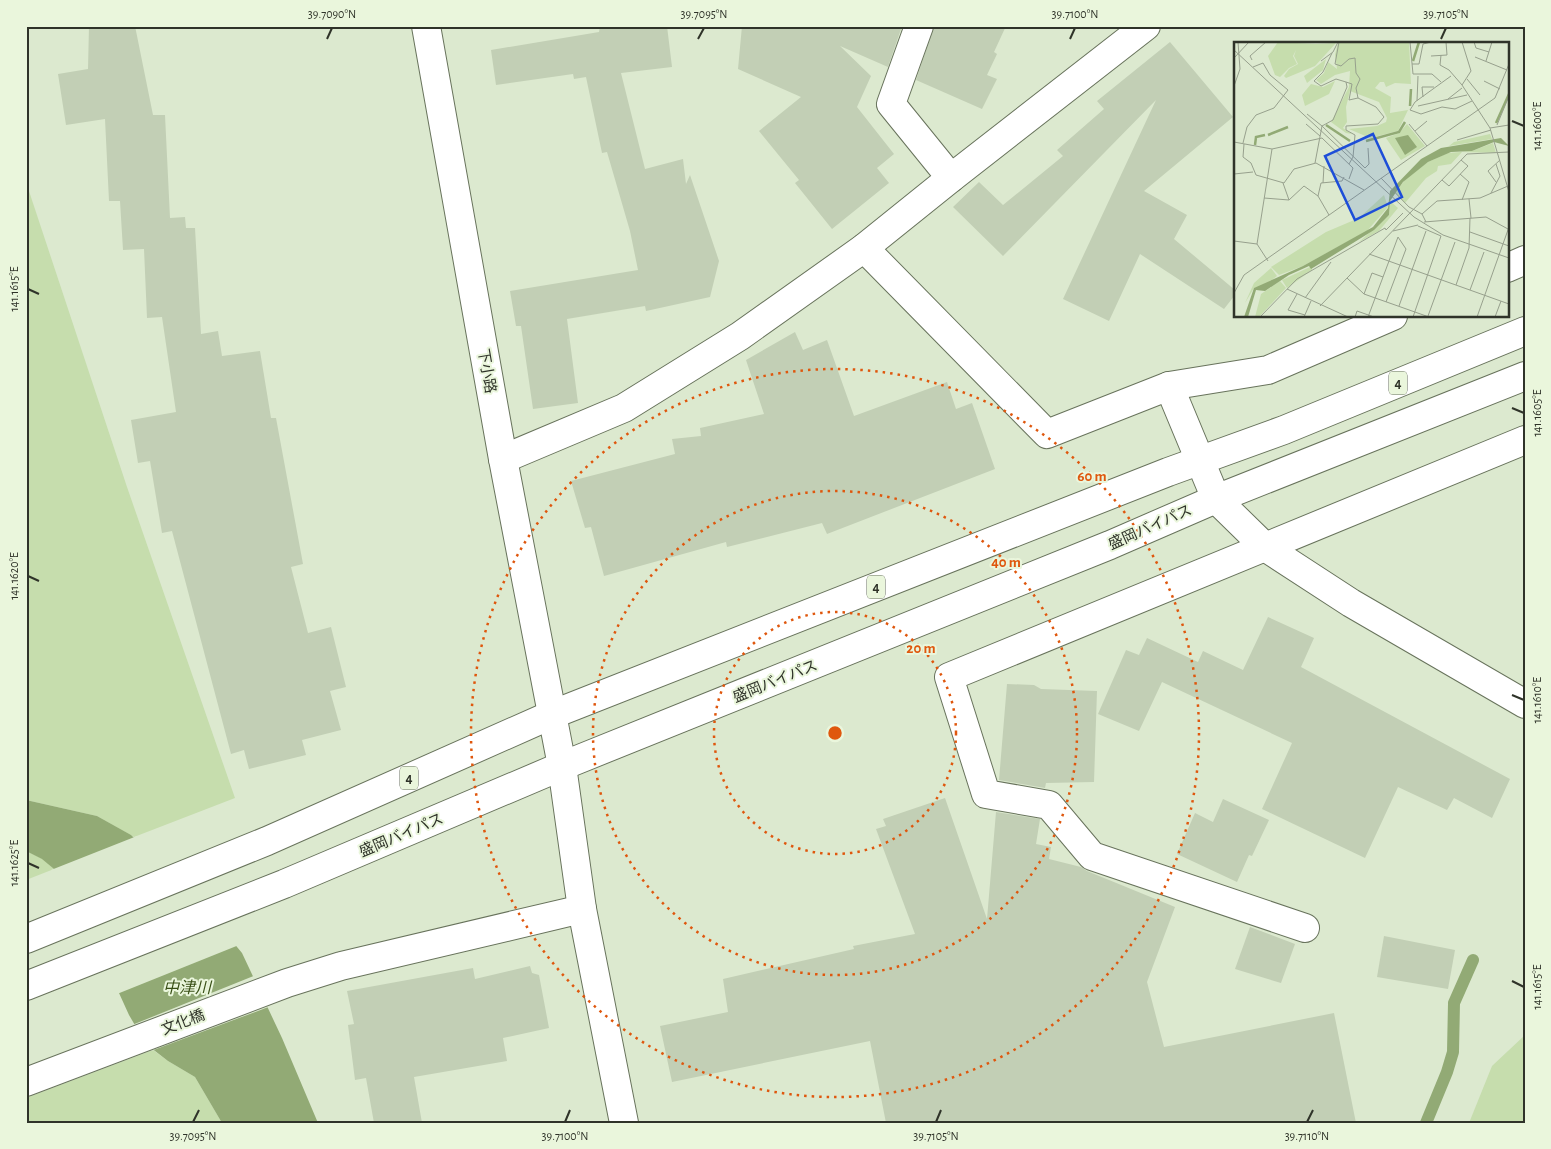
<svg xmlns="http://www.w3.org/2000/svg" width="1551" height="1149" font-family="'Alegreya Sans','Noto Sans JP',sans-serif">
<rect width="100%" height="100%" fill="#dce9cf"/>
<g fill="#c6ddad">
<polygon points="26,182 127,487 235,798 134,837 97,816 26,800"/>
<polygon points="26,851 43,859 54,869 26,880"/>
<polygon points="1525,1035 1525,1123 1469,1123 1492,1066"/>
<polygon points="153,1050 168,1061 195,1077 222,1123 26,1123 26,1098"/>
</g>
<polygon fill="#92aa75" points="26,800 97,816 131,835 194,895 242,953 282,1038 318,1123 222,1123 195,1077 168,1061 146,1044 129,1015 74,894 54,869 42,859 26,851"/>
<g fill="#dce9cf">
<polygon points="137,836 195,893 239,945 117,994 72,895 51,870"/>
<polygon points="256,975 271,1006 151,1051 144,1045 132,1025"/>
</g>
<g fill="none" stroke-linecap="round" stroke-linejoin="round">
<polyline stroke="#92aa75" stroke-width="12" points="1426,1123 1447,1072 1453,1052 1454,1003 1473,960"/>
</g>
<g fill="#c2cfb5">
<polygon points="89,26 135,26 153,115 165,115 170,218 185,217 186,228 195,228 201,334 218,331 222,356 260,351 271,418 276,418 303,564 291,567 308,633 331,627 346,687 330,691 341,730 302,740 306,755 249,769 244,750 231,754 172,531 162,533 150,461 138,463 131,420 176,412 162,317 147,318 144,249 123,250 120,201 109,201 105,119 66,125 58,74 88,69"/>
<polygon points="600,26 667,26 672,67 621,73 645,169 683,159 686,184 690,175 719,261 710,297 646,311 645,306 567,319 578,403 533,409 521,326 516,326 510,291 638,270 630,231 607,152 602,153 586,77 574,79 573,74 496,85 491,50 599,32"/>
<polygon points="742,26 902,26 888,67 840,46 871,76 857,107 894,154 877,168 889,183 832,229 795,183 799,180 759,131 801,97 738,69"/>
<polygon points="934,26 1006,26 994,52 997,54 987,75 997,79 982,109 916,80"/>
<polygon points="1170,42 1233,117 1144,191 1187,215 1174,239 1235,290 1235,295 1224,309 1140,254 1109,321 1063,299 1156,100 1003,256 953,207 979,182 1003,205 1063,156 1057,150 1104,109 1097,101"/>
<polygon points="795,332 803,350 827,340 854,416 947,382 956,409 972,403 995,469 827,534 822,523 727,547 726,542 604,576 591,527 585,528 571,481 675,454 672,439 701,436 700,428 764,414 746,360"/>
<polygon points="1268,617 1314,638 1301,667 1510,779 1492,818 1454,798 1447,810 1398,787 1365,858 1262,809 1292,743 1162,682 1139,731 1098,714 1126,650 1139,655 1147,638 1198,662 1203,651 1243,670"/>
<polygon points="1007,684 1034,685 1041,689 1097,691 1094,782 1046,783 1045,788 999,780"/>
<polygon points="945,798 987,919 996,812 1040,819 1036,844 1051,847 1049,859 1081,867 1087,871 1175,907 1147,982 1164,1047 1334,1013 1356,1123 886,1123 870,1041 672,1082 660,1026 728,1012 723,979 854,949 853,946 915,934 876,829 886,826 883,819"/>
<polygon points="1223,799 1269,820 1252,856 1249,855 1237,882 1177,854 1195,813 1213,822"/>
<polygon points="1250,927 1295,944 1281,983 1235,969"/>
<polygon points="1384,936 1455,950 1448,989 1377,977"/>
<polygon points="530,966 532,973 539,975 549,1028 503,1038 507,1061 414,1077 422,1123 374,1123 366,1078 355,1080 348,1025 354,1024 347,991 473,968 475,979"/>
</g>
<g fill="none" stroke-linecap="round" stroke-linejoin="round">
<defs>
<g id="street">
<polyline points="426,26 503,459 562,766 582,909 624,1123"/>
<polyline points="919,26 891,104 951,178"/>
<polyline points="864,248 1047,434 1169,386 1268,370 1393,316"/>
<polyline points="1507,268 1525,260"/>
<polyline points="1169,386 1216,499 1265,547 1351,603 1525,704"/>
<polyline points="503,459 624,408 740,336 864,248 951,178 1146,26"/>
<polyline points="1305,928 1092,856 1049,805 986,794 949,677 1525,440"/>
<polyline points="26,1082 287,983 341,966 582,909"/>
</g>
<g id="highway">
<polyline points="26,939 267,841 551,715 1168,472 1284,430 1525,331"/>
<polyline points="26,986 284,884 562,766 1110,545 1216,499 1525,376"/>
</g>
</defs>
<use href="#street" stroke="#68735c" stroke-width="30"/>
<use href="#highway" stroke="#68735c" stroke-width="30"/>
<use href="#street" stroke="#fff" stroke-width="28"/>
<use href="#highway" stroke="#fff" stroke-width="28"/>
</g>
<path fill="none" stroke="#2f3329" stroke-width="2" d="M327,39L332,28M698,39L704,28M1070,39L1075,28M1441,39L1446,28M1512,121L1524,126M28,289L39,294M1512,408L1524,413M28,576L39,581M1512,695L1524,700M28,863L39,868M1512,981L1524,987M193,1122L199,1110M565,1122L570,1110M936,1122L941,1110M1307,1122L1313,1110"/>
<g fill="none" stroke="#df570d" stroke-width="2.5" stroke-dasharray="2.5 5">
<circle cx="835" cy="733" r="121"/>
<circle cx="835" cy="733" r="242"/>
<circle cx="835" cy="733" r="364"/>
</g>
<g text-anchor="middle" stroke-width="4" stroke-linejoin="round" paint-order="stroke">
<g fill="#eaf6dc" stroke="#676e5f" stroke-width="1">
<rect x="1389" y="371.5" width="18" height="23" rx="4"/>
<rect x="867" y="575.5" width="18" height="23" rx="4"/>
<rect x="400" y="766.5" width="18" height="23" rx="4"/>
</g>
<g font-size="14" font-weight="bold" fill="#2f3329">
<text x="1398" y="388">4</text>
<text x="876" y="592">4</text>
<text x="409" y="783">4</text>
</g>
<g font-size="15" fill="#2f3329" stroke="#eaf6dc">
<text transform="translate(487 371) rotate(80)" y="5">下小路</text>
<text transform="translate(1150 527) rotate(-24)" y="5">盛岡バイパス</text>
<text transform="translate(775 681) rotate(-22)" y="5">盛岡バイパス</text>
<text transform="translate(401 835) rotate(-23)" y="5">盛岡バイパス</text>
<text transform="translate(183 1022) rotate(-21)" y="5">文化橋</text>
</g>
<g font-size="16" font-style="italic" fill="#384f15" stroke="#eaf6dc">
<text x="187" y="993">中津川</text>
</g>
</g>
<g transform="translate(1234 42)">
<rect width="275" height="275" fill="#dce9cf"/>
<path d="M44,0L82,2L102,1L81,24L52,36L50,34L55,27L64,22L60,14L62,8L59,14L63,22L55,26L46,35L41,33L34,14ZM104,0H175L177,42L161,41L152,45L150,40H146L141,46L157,55L156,71L174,68L164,89L136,96L115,87L143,84L152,80L153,76L145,60L116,49L112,65L113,80L109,86L118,92L112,91L97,80L115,45L116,29L101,33L87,42L82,38L90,31L94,20L103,27L101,13ZM92,17L89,28L73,41L70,34ZM101,39L95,52L71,64L68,53L77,42L89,45ZM173,82L191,104L167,118L152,96L165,91ZM256,92L258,97L215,104L220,100ZM259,101L262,111L228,110L217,122L204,124L203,129L192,136L171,161L161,151L174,134L194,120L214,111L238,109ZM150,153L154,165L133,189L69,224L45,233L37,225L92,190L125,176ZM156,159L164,166L145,189L125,200L155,173ZM78,224V228L53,246L48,238ZM37,226L43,234L30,244L20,246L11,261L20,241ZM46,239L52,246L25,275H21L27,252Z" fill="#c6ddad"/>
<path d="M174,93L183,105L171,113L161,96ZM267,96L275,104L260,100L238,109L217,110L194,120L169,140L156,159L155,173L140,188L77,227L75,224L55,233L31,249L22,248L14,275H10L20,246L69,224L139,185L154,166L156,149L187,117L207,106Z" fill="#92aa75"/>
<path fill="none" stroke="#92aa75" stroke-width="2.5" d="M179,19L185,0M176,64L177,47M262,81L275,52M92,83L116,99M34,93L54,85M132,99L165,90L171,80M21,103L22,95L31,93"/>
<path fill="none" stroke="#97a08d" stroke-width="1" d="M105,0L101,22L107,24L115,17L121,16L122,31L126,37L122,46L124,56L142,65L150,75L144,82L112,84V88L121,93L119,115L115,122M176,0L179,32H198L207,40M240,0L242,6L255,10M0,8L180,175L209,193L275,216M98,11L89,30L80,39L87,44L102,37L112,40M207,13L206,23L215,28L228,43L256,86L275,150M197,14L213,13L212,0M241,15L273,28M0,16L15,0M18,18L16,14L32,0M87,19L99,10L104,0M252,19L258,0M178,22H185L189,2L197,0M217,34L181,60L176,68L187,72L208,65L221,67L238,59M233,37L246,53M250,39L266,47M228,43L237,29L228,0M0,44L6,27L4,0M189,55L188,45H200M214,57L228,46M183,59L184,34M184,64L233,53M73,72L88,84L99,78L113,45L112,40L118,42L115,58L124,56M72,82L86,94M175,82L193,104M263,83L275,54M256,86L275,83M181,89L193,79M223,98L257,88M0,100L38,107L88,96L119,126L115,137M9,101L13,85L22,73L40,66L54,48L36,33L29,21L19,25M10,102L9,115L17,121L22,133L50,141L60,127L82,121L130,148M81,121L88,84L131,126L135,122L134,106M0,132L19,130M226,132L235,140L228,158M147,136L175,165L188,172L192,180M208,138L215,144L234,124L227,118M262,140L254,129L266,118M49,141L55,158M89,141L90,124M257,151L266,134L262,122M84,154L87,141L108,139L110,135M30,156L55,158L70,144L84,154L95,173M235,157L237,176M188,172L203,159L246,156L274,144M190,180L252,175L274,187M159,189L184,183M236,190L275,204M0,199L23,202M135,212L275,262M34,219L23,202L38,107M113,236L130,252L195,275M222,243L235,206L236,176M53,247L114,275M236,248L250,210M0,251L10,233L261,56L275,22M63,252L54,268L71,273M130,252L138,231L149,235M71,256L97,220M86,264L233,112L275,110M165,264L192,189M194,274L221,200M26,275L63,237L151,186L152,188L169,171M70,275L77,259M121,275L123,269L140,275M134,275L164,195L172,207L152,260M179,275L207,194L184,184M243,275L275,185M261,275L267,259"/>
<path fill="#1d4ed8" fill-opacity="0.15" stroke="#1d4ed8" stroke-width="2.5" d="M139,92L168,155L121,178L91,114Z"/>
<rect width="275" height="275" fill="none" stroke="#2f3329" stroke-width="2.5"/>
</g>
<circle cx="835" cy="733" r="8" fill="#df570d" stroke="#eaf6dc" stroke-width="2.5"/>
<g font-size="15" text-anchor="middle" font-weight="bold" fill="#df570d" stroke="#eaf6dc" stroke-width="4" stroke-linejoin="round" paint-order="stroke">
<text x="1092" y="481">60 m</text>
<text x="1006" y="567">40 m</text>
<text x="921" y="653">20 m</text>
</g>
<rect width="1551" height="1149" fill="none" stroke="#eaf6dc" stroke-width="55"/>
<rect x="28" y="28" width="1496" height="1094" fill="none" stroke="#2f3329" stroke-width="2"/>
<g font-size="12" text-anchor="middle" fill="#2f3329">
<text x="332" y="18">39.7090°N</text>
<text x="704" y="18">39.7095°N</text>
<text x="1075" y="18">39.7100°N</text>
<text x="1446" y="18">39.7105°N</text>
<text transform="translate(1537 126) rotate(-90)" y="4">141.1600°E</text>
<text transform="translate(14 289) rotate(-90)" y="4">141.1615°E</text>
<text transform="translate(1537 413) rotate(-90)" y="4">141.1605°E</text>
<text transform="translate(14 576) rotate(-90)" y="4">141.1620°E</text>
<text transform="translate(1537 700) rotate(-90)" y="4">141.1610°E</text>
<text transform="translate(14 863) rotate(-90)" y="4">141.1625°E</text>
<text transform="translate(1537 987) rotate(-90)" y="4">141.1615°E</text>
<text x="193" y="1140">39.7095°N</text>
<text x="565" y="1140">39.7100°N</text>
<text x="936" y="1140">39.7105°N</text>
<text x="1307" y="1140">39.7110°N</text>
</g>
</svg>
